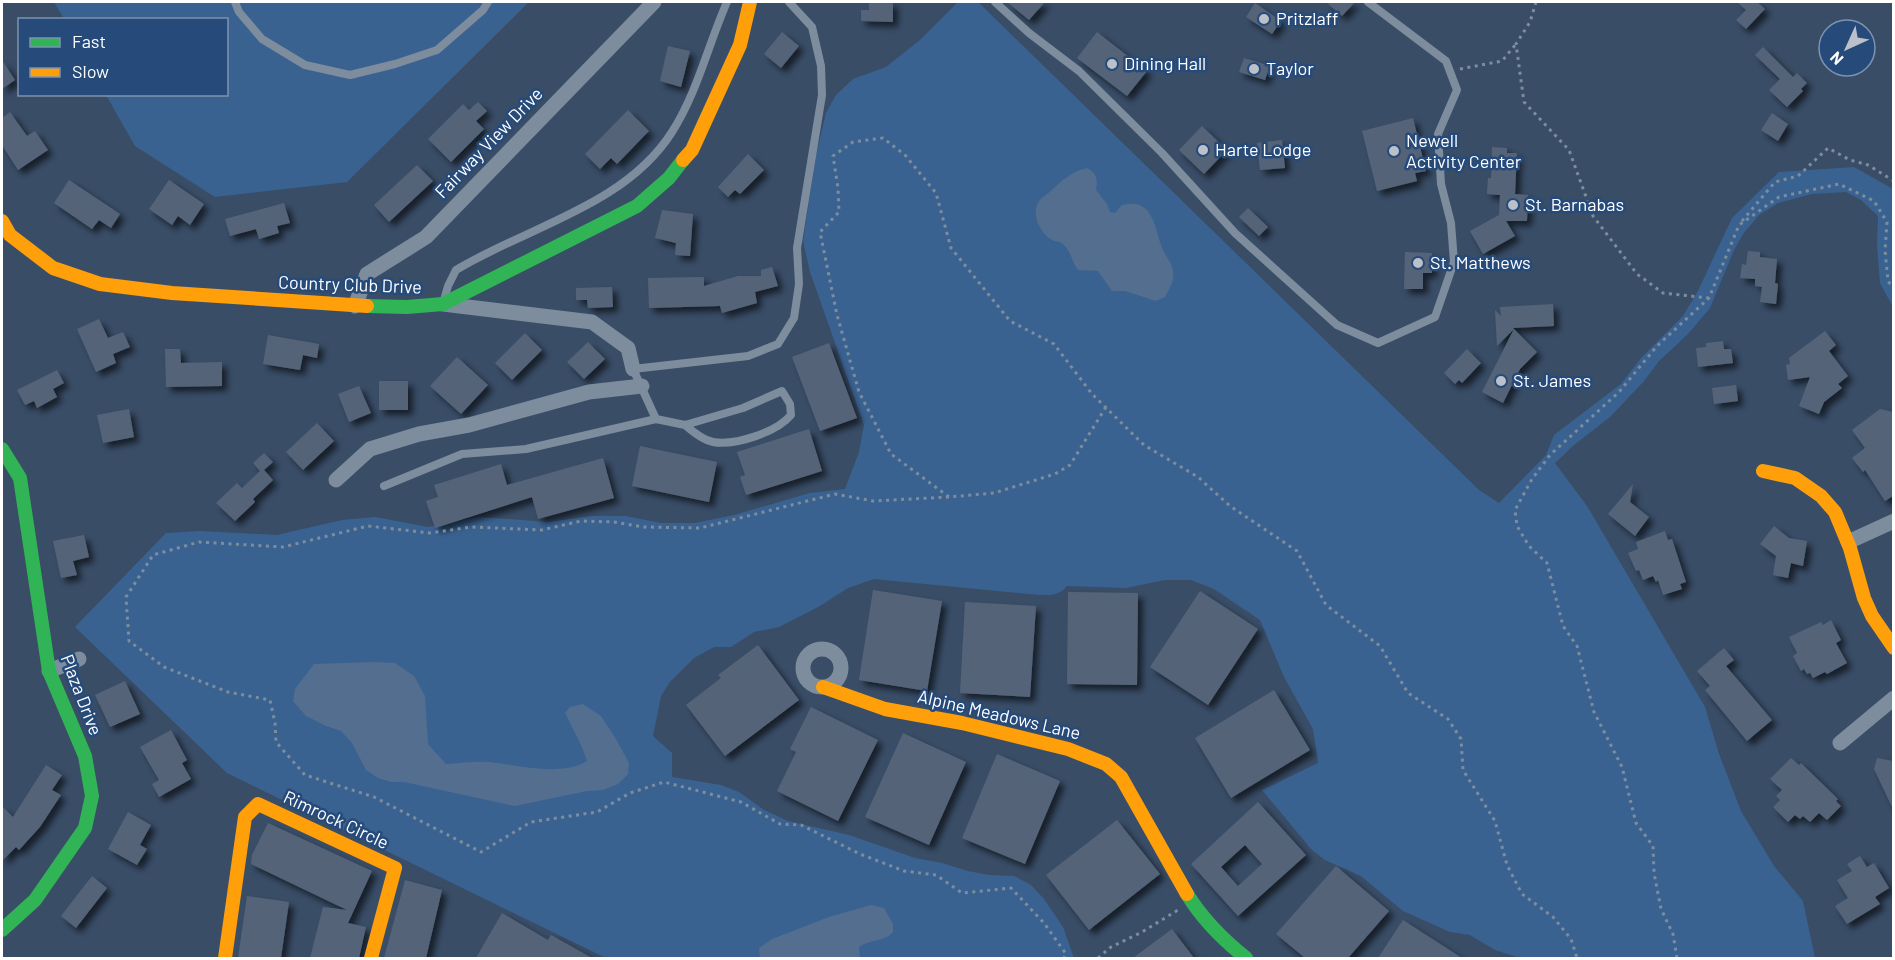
<svg xmlns="http://www.w3.org/2000/svg" width="1895" height="960" font-family="Barlow,sans-serif">
<defs>
<filter id="shadow"><feDropShadow dx="5" dy="5" stdDeviation="3" flood-color="#0009"/></filter>
</defs>
<rect width="100%" height="100%" fill="#394d67"/>
<g fill="#3a6291">
<polygon points="54,2 529,2 347,182 215,197 135,146 106,95 226,94 226,20 64,19"/>
<path d="M958,2H978L1479,490L1499,503L1546,455L1554,435L1621,384L1642,357L1683,316L1698,291L1732,218L1779,172L1854,167L1893,189V307L1880,283L1877,244L1878,216L1861,200L1846,192L1812,194L1778,203L1759,215L1743,234L1734,250L1710,308L1688,334L1659,361L1644,381L1610,417L1574,445L1555,463L1587,506L1705,707L1719,754L1741,811L1774,866L1803,901L1815,958H1520L1495,950L1470,935L1450,932L1403,911L1361,876L1325,860L1312,850L1262,790L1318,763L1313,729L1284,677L1260,620L1214,589L1191,580H1165L1126,588L1067,586C1058,598 1043,595 1028,594L874,579L848,588L820,606L779,627L754,632L731,647H714L694,658L670,682L661,696L653,736L672,753V777L721,785L739,792L764,810L788,821L849,835L915,858L942,863L968,871L989,875L1014,876L1031,885L1044,899L1063,927L1074,958H606L227,773L75,627L166,533L200,531L277,535L342,520L375,517L428,527L479,517L548,522L592,516H625L661,523H695L734,515L810,493L845,489L859,452L864,425L810,272L803,241L816,156L826,113L836,95L853,79L886,67L920,40Z"/>
</g>
<g fill="#536e8f">
<path d="M1087,168C1097,173 1098,180 1096,190L1107,204L1110,212L1115,213L1122,205C1156,197 1154,232 1164,252C1169,261 1175,267 1173,279C1172,285 1168,291 1165,297L1156,301L1125,291H1112L1098,271L1078,270C1072,262 1071,252 1064,245C1061,241 1056,242 1052,240C1041,234 1031,215 1038,203C1040,198 1048,194 1052,190C1061,181 1074,170 1087,168Z"/>
<path d="M374,662L395,663L414,676L425,696L428,744L446,764C460,763 475,761 489,762C516,765 563,777 587,761L582,747L565,713L570,707L583,704L601,716L616,739L629,763L628,774L618,784L603,790L587,791L515,806L404,782H391L378,778L366,770L352,743L341,731L326,726L306,716L293,701L295,689L314,664Z"/>
<path d="M871,905L884,908L893,924V932C885,942 870,939 859,947L860,958H760L759,948L772,939L829,917Z"/>
</g>
<g fill="#546479" fill-rule="evenodd" filter="url(#shadow)">
<polygon points="869,2 893,2 893,22 861,21 861,10 869,10"/>
<polygon points="1007,2 1045,2 1029,20"/>
<polygon points="1326,2 1355,2 1342,16"/>
<polygon points="1737,2 1757,2 1765,9 1746,29 1736,20 1746,10"/>
<polygon points="1255,3 1281,21 1272,34 1246,17"/>
<polygon points="782,32 799,46 781,68 764,54"/>
<polygon points="1097,32 1147,71 1127,96 1077,58"/>
<polygon points="668,46 690,51 681,87 660,81"/>
<polygon points="1763,47 1793,77 1797,73 1807,83 1801,89 1803,91 1787,107 1769,90 1780,79 1755,55"/>
<polygon points="1244,58 1270,66 1265,80 1239,72"/>
<polygon points="2,60 15,80 2,89"/>
<polygon points="478,102 487,111 476,121 484,129 451,162 428,139 463,104 469,110"/>
<polygon points="628,110 649,131 617,164 611,158 600,169 585,154"/>
<polygon points="10,112 27,136 35,131 48,150 18,170 2,145 2,118"/>
<polygon points="1772,113 1788,124 1778,141 1761,130"/>
<polygon points="1413,118 1426,171 1415,173 1417,181 1377,191 1362,131"/>
<polygon points="1202,126 1227,150 1204,174 1179,150"/>
<polygon points="1282,140 1285,168 1260,170 1257,143"/>
<polygon points="1492,147 1507,148 1507,153 1517,153 1515,194 1528,195 1527,221 1506,221 1515,236 1483,254 1470,231 1499,215 1500,195 1487,194 1488,178 1491,178"/>
<polygon points="748,154 764,170 740,194 735,190 728,197 718,187"/>
<polygon points="417,165 433,181 389,222 374,205"/>
<polygon points="69,180 120,214 111,228 99,220 92,229 54,203"/>
<polygon points="169,180 204,204 190,225 178,216 172,225 149,209"/>
<polygon points="284,203 290,223 277,226 279,233 259,239 256,229 230,236 225,219"/>
<polygon points="1248,208 1268,227 1259,236 1239,217"/>
<polygon points="662,210 693,214 690,256 675,255 676,243 655,238"/>
<polygon points="1748,251 1760,252 1760,257 1777,259 1775,283 1778,284 1776,304 1760,302 1762,287 1755,286 1755,279 1740,278 1742,264 1746,265"/>
<polygon points="1405,252 1432,253 1432,273 1423,273 1423,289 1404,289"/>
<polygon points="772,267 778,286 755,292 757,303 722,313 720,306 649,308 648,278 704,277 704,286 738,276 761,276 761,270"/>
<polygon points="612,287 613,307 588,308 587,300 576,300 576,288"/>
<polygon points="1553,304 1554,326 1513,328 1537,352 1520,369 1503,403 1482,392 1514,329 1497,346 1495,310 1501,316 1500,307"/>
<polygon points="99,319 108,338 123,332 130,347 113,354 116,363 96,372 77,329"/>
<polygon points="1825,331 1836,345 1829,351 1848,376 1838,384 1842,388 1824,402 1819,414 1799,406 1810,377 1788,380 1786,365 1790,364 1789,358"/>
<polygon points="525,333 542,350 512,380 495,363"/>
<polygon points="268,335 319,344 317,358 303,355 300,370 263,364"/>
<polygon points="1723,341 1724,349 1731,349 1733,363 1698,367 1696,348 1706,347 1706,343"/>
<polygon points="588,342 605,359 584,379 567,362"/>
<polygon points="829,343 857,418 820,431 792,357"/>
<polygon points="165,349 180,349 181,363 222,362 222,386 166,387"/>
<polygon points="1467,349 1481,363 1462,383 1459,380 1455,384 1444,373"/>
<polygon points="457,357 488,385 461,414 430,386"/>
<polygon points="57,370 64,383 53,389 57,397 37,408 34,401 25,405 17,390"/>
<rect x="379" y="381" width="29" height="29"/>
<polygon points="1736,385 1738,401 1714,404 1712,388"/>
<polygon points="359,386 371,413 349,422 338,394"/>
<polygon points="129,409 134,437 103,443 97,415"/>
<polygon points="1880,409 1893,412 1893,496 1885,501 1865,470 1863,472 1852,458 1865,448 1852,430"/>
<polygon points="317,423 334,441 303,470 286,452"/>
<polygon points="809,429 822,471 746,495 740,477 745,475 737,452"/>
<polygon points="640,446 717,462 709,502 632,486"/>
<polygon points="264,453 273,462 264,470 273,480 253,499 255,502 235,521 216,503 237,483 242,488 260,471 253,463"/>
<polygon points="603,458 614,498 538,519 532,497 435,528 426,501 438,497 434,485 501,464 507,485"/>
<polygon points="1633,484 1630,502 1649,517 1635,536 1608,514"/>
<polygon points="1774,526 1789,538 1807,541 1803,566 1791,563 1788,578 1773,575 1776,556 1760,544"/>
<polygon points="1665,531 1668,540 1672,539 1686,582 1680,584 1682,589 1663,595 1658,580 1656,582 1653,576 1643,580 1639,570 1636,571 1628,553 1638,549 1636,542"/>
<polygon points="84,535 89,557 73,561 77,575 61,578 53,541"/>
<polygon points="873,590 942,601 927,691 859,680"/>
<polygon points="1200,591 1258,629 1208,705 1150,667"/>
<polygon points="1068,592 1138,593 1137,685 1067,684"/>
<polygon points="965,602 1036,606 1030,697 960,693"/>
<polygon points="1831,620 1841,640 1836,643 1847,663 1827,674 1825,672 1813,678 1810,673 1807,674 1804,669 1801,671 1793,656 1797,653 1789,637 1821,622 1823,625"/>
<polygon points="758,645 799,700 725,756 686,705 721,678 718,675"/>
<polygon points="1724,648 1734,660 1726,666 1772,720 1747,741 1705,690 1710,686 1697,671"/>
<polygon points="125,681 140,714 110,727 95,695"/>
<polygon points="1274,690 1310,750 1231,798 1195,738"/>
<polygon points="811,707 878,740 838,821 777,791 796,752 790,749"/>
<polygon points="171,730 187,760 182,763 191,779 159,797 152,784 159,780 140,747"/>
<polygon points="903,733 966,762 929,845 865,817"/>
<polygon points="997,754 1060,781 1025,864 962,838"/>
<polygon points="1791,758 1799,765 1801,763 1838,799 1836,801 1841,806 1827,820 1819,813 1810,822 1803,816 1800,819 1795,815 1788,822 1773,807 1780,800 1776,796 1782,790 1770,779"/>
<polygon points="1877,758 1893,761 1893,809 1874,769"/>
<polygon points="46,765 62,775 52,790 61,795 40,827 19,850 16,847 2,861 2,806 13,817"/>
<path d="M1258,802L1306,855L1238,916L1191,864ZM1245,845L1262,864L1238,886L1221,867Z"/>
<polygon points="128,812 151,825 140,845 147,849 137,865 108,849"/>
<polygon points="1117,820 1160,874 1089,930 1046,875"/>
<polygon points="268,823 372,871 348,923 366,927 359,958 310,958 323,907 347,910 251,864 252,855"/>
<polygon points="1860,856 1867,867 1874,863 1889,888 1875,897 1880,904 1847,924 1835,906 1848,898 1837,880 1852,871 1847,864"/>
<polygon points="1336,866 1389,911 1348,958 1305,958 1276,934"/>
<polygon points="92,876 107,888 76,928 61,916"/>
<polygon points="405,880 442,890 426,958 384,958"/>
<polygon points="247,896 289,902 281,958 238,958"/>
<polygon points="502,913 548,940 551,935 592,958 476,958"/>
<polygon points="1403,920 1462,958 1378,958"/>
<polygon points="1172,929 1194,958 1133,958"/>
</g>
<g fill="none" stroke-linecap="round" stroke-linejoin="round">
<g stroke="#7d8d9e" stroke-width="3" stroke-dasharray="3 4.5" stroke-linecap="butt">
<polyline points="1536,2 1530,22 1516,44 1524,102 1569,150 1593,216 1637,274 1663,293 1709,298"/>
<polyline points="1460,69 1502,61 1516,44"/>
<polyline points="1742,221 1775,182 1798,176 1828,148 1850,160 1868,165 1894,181"/>
<polyline points="1106,407 1070,465 1055,474 994,493 949,497 891,454 859,392 837,315 820,232 839,212 838,188 833,156 853,142 883,138 905,155 936,193 951,248 1010,321 1054,344 1092,394 1144,445 1198,477 1230,506 1297,551 1326,605 1380,646 1408,693 1448,719 1461,739 1463,770 1495,821 1507,865 1522,894 1553,917 1571,939 1577,958"/>
<polyline points="949,497 873,501 835,494 700,528 644,527 614,522 581,521 542,530 472,527 430,533 368,526 283,547 199,542 153,555 126,597 129,641 164,667 228,692 270,700 275,723 276,742 305,775 374,797 481,852 531,822 597,812 630,793 664,782 741,802 780,824 801,825 860,854 904,871 936,875 962,893 1011,888 1044,923 1066,954 1064,958"/>
<polyline points="1098,958 1111,947 1142,932 1178,910"/>
<polyline points="1677,958 1673,934 1661,909 1654,873 1653,846 1636,823 1622,767 1594,712 1577,646 1563,626 1547,563 1529,546 1517,526 1515,510 1532,479 1550,455 1619,392 1657,346 1709,298 1739,225 1779,197 1839,184 1874,201 1887,222 1885,250 1888,281 1894,289"/>
</g>
<g stroke="#7d8d9e" stroke-width="8">
<polyline points="235,2 239,12 262,39 305,65 350,75 395,64 437,50 483,10 488,2"/>
<polyline points="995,2 1029,33 1079,71 1162,153 1235,233 1337,325 1378,343 1435,317 1454,262 1451,223 1441,184 1438,134 1457,90 1446,61 1368,2"/>
<path d="M444,300L448,286L456,270C527,227 625,206 672,132C698,91 708,45 727,2"/>
<polyline points="656,419 633,369 748,356 778,344 794,318 799,284 797,248 822,95 821,66 812,27 789,2"/>
<path d="M384,486L462,454L526,449L656,419L685,425L743,408L782,391L790,404L791,415C777,432 735,446 713,442C703,440 693,432 685,425"/>
</g>
<g stroke="#7d8d9e" stroke-width="15">
<polyline points="443,304 592,322 628,348 633,369"/>
<polyline points="355,306 367,274 426,237 654,2"/>
<polyline points="336,480 370,449 419,434 469,425 589,392 642,386"/>
<polyline points="1848,542 1894,521"/>
<circle cx="822" cy="668" r="19"/>
<polyline points="49,671 79,659"/>
<polyline points="1840,743 1894,698"/>
</g>
<g stroke="#30b455" stroke-width="14">
<polyline points="367,306 407,307 443,304 637,206 669,178 683,160"/>
<polyline points="2,449 20,478 49,671 85,756 92,796 85,828 35,900 2,930"/>
<path d="M1187,894C1203,920 1222,939 1246,958"/>
</g>
<g stroke="#ff9f0a" stroke-width="14">
<polyline points="683,160 692,150 740,45 750,2"/>
<polyline points="2,221 10,235 53,268 100,284 172,293 367,306"/>
<polyline points="1763,471 1795,478 1821,496 1835,512 1850,548 1864,598 1872,616 1894,648"/>
<polyline points="823,687 885,709 962,723 1068,749 1106,764 1121,777 1187,894"/>
<polyline points="225,958 245,817 258,804 395,868 371,958"/>
</g>
</g>
<g fill="#bac1ca" stroke="#264b7a" stroke-width="2">
<circle cx="1264" cy="19" r="6"/>
<circle cx="1112" cy="64" r="6"/>
<circle cx="1254" cy="69" r="6"/>
<circle cx="1203" cy="150" r="6"/>
<circle cx="1394" cy="151" r="6"/>
<circle cx="1513" cy="205" r="6"/>
<circle cx="1418" cy="263" r="6"/>
<circle cx="1501" cy="381" r="6"/>
</g>
<g text-anchor="middle" stroke-width="5" stroke-linejoin="round" paint-order="stroke">
<g font-size="18" fill="#fff" stroke="#264b7a" text-anchor="start">
<text x="1276" y="25">Pritzlaff</text>
<text x="1124" y="70">Dining Hall</text>
<text x="1266" y="75">Taylor</text>
<text x="1406" y="147">Newell<tspan x="1406" dy="21">Activity Center</tspan></text>
<text x="1215" y="156">Harte Lodge</text>
<text x="1525" y="211">St. Barnabas</text>
<text x="1430" y="269">St. Matthews</text>
<text x="1513" y="387">St. James</text>
</g>
<g font-size="18" fill="#fff" stroke="#264b7a">
<text transform="translate(489 143) rotate(-46)" y="6">Fairway View Drive</text>
<text transform="translate(350 285) rotate(2)" y="6">Country Club Drive</text>
<text transform="translate(81 695) rotate(69)" y="6">Plaza Drive</text>
<text transform="translate(999 715) rotate(13)" y="6">Alpine Meadows Lane</text>
<text transform="translate(336 820) rotate(25)" y="6">Rimrock Circle</text>
</g>
</g>
<rect width="1895" height="960" fill="none" stroke="#ffffff" stroke-width="6"/>
<rect x="18" y="18" width="210" height="78" fill="#264b7a" stroke="#7d93af" stroke-width="1.5"/>
<rect x="30" y="38" width="30" height="9" fill="#30b455" stroke="#7d93af" stroke-width="1.5"/>
<text x="72" y="48" font-size="18" fill="#ffffff">Fast</text>
<rect x="30" y="68" width="30" height="9" fill="#ff9f0a" stroke="#7d93af" stroke-width="1.5"/>
<text x="72" y="78" font-size="18" fill="#ffffff">Slow</text>
<g transform="translate(1847 48) rotate(225)"><circle r="28" fill="#264b7a" stroke="#7d93af" stroke-width="1.5"/>
<path d="M0-4.5L10 22L0 15L-10 22Z" fill="#bac1ca"/>
<text y="-9" font-size="16" font-weight="bold" text-anchor="middle" fill="#ffffff">N</text>
</g>
</svg>
